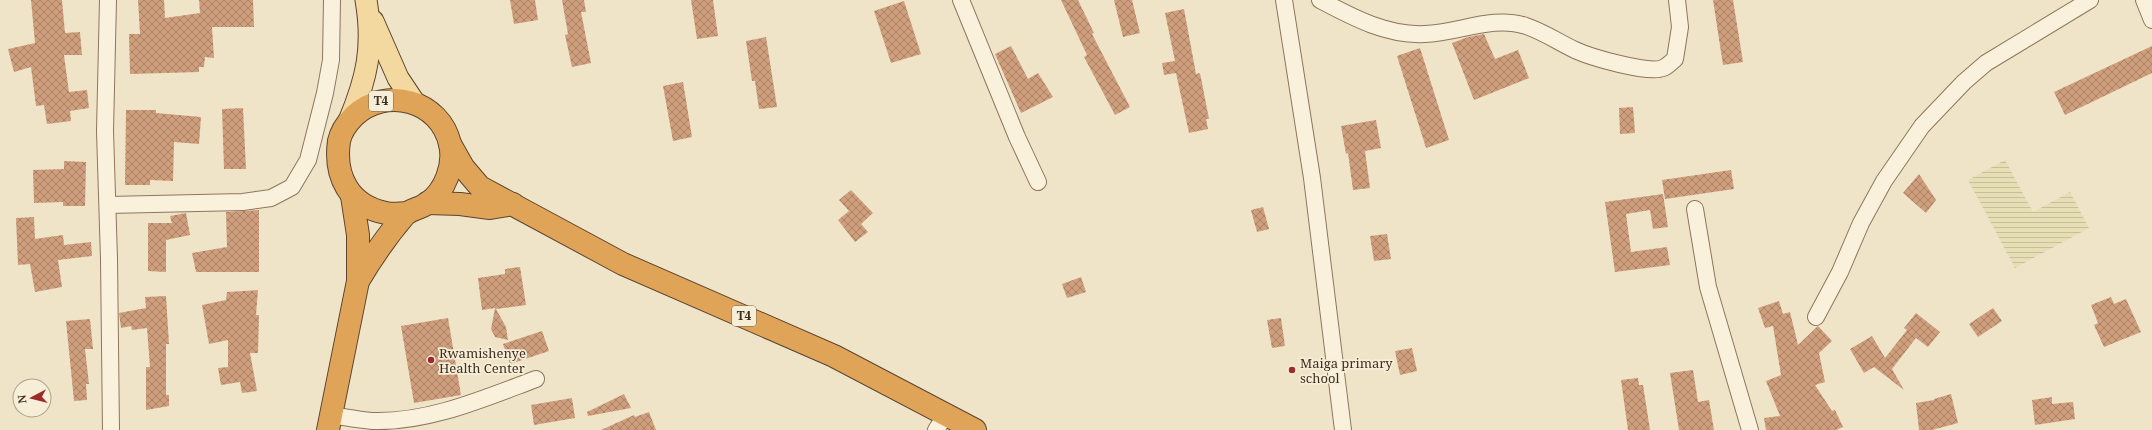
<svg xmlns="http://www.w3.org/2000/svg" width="2152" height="430" font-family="'Noto Serif',serif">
<defs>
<pattern id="farmland-rules" width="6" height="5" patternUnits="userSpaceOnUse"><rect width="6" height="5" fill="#e6deb5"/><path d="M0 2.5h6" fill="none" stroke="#c6bf9b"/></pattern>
<pattern id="building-cross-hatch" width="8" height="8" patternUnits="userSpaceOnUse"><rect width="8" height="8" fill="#cf9f7d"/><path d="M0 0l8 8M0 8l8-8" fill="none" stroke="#a98266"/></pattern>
</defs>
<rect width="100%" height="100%" fill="#f0e4c8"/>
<polygon fill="url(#farmland-rules)" points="2005,160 2033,212 2070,192 2089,228 2015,268 1968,180"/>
<g fill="url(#building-cross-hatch)">
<polygon points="31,0 62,0 65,33 80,32 82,55 64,55 69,92 87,90 89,108 70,111 71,121 47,124 44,105 36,106 31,67 14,72 8,49 35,43"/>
<polygon points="138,0 164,0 165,18 200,13 199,0 253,0 254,27 212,27 214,58 205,57 204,67 199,67 199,72 130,74 129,34 140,34"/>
<polygon points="510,0 535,0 538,20 514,24"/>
<polygon points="562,0 584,0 586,12 581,12 591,63 572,67 565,35 568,34"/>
<polygon points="691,0 713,0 718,36 697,39"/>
<polygon points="1061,0 1078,0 1094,33 1092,34 1130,107 1115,115 1084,57 1087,55"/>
<polygon points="1114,0 1132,0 1140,33 1123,37"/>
<polygon points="1713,0 1733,0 1743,62 1723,65"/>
<polygon points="904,1 921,54 891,63 874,11"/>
<polygon points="1184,9 1196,74 1200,73 1209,119 1206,119 1208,129 1189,133 1176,73 1164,75 1162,63 1175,61 1165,13"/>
<polygon points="1484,34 1495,59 1518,50 1529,78 1474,100 1452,43 1468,37"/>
<polygon points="766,37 777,107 759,109 755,81 752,81 746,41"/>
<polygon points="1011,46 1028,79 1038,73 1053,97 1021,113 995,54"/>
<polygon points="2152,46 2152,73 2065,115 2054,92"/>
<polygon points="1420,48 1449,140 1426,148 1397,56"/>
<polygon points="683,82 692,137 673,141 663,86"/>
<polygon points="1633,107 1635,133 1620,134 1619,108"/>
<polygon points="243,108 246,169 224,169 222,109"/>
<polygon points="126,110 156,110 156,113 201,117 199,144 174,142 173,181 150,180 150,185 125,185"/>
<polygon points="1376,120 1381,148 1365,151 1370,188 1353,190 1348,153 1346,154 1341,126"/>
<polygon points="64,161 86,162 85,206 63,206 63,202 34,203 33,170 64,169"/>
<polygon points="1731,170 1734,189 1665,199 1662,180"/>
<polygon points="1919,174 1936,200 1926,213 1903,193"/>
<polygon points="851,190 873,213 861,224 868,232 855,242 838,220 849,211 839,200"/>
<polygon points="1663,194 1668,227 1653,229 1650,210 1626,214 1631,252 1667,247 1670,265 1615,272 1605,202"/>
<polygon points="1263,207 1269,229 1257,232 1251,210"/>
<polygon points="259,210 259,272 196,272 192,253 227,247 226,212"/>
<polygon points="186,213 190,235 166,240 166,272 148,271 148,223 172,223 170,216"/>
<polygon points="34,217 35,239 63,235 64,245 91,242 92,256 58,260 62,287 35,292 30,264 18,265 16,218"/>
<polygon points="1387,234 1391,259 1374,261 1370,236"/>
<polygon points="520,267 526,305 496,309 506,327 508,340 495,337 491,329 495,308 482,310 478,278 505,274 505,269"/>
<polygon points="1081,277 1086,292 1067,298 1062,284"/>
<polygon points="258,290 256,315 259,315 258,353 250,353 257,391 242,393 240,382 221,385 218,368 228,367 228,340 209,344 202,305 226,300 227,292"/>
<polygon points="166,296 169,344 166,344 166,395 169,395 169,406 146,410 146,367 150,367 147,328 132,330 131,326 121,328 119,313 146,308 145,297"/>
<polygon points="2111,297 2114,304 2126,299 2141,332 2104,347 2094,325 2098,323 2091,305"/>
<polygon points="1779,301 1783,314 1790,312 1798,345 1818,326 1832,341 1819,353 1825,382 1815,385 1832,411 1835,410 1843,427 1836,430 1766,430 1764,418 1780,416 1766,381 1781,375 1773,326 1765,328 1758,308"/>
<polygon points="1993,308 2002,321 1978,337 1969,324"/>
<polygon points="1916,313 1940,332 1928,347 1916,338 1892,369 1904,390 1874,367 1864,373 1850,349 1872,336 1885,358 1907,330 1904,328"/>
<polygon points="448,318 461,395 414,403 401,326"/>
<polygon points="1281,318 1285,346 1272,348 1267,320"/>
<polygon points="90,319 93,349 85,349 89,384 86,384 87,400 74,401 66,321"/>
<polygon points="542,331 549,351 510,364 503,344"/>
<polygon points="1412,348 1417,371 1400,375 1395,351"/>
<polygon points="1693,370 1698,402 1709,400 1714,430 1679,430 1670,373"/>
<polygon points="1638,378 1639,385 1643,385 1650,430 1628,430 1621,380"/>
<polygon points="624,394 631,408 588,416 587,412"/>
<polygon points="1951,394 1958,423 1932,430 1919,430 1916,403 1934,400 1934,399"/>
<polygon points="2052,397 2052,404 2073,402 2075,419 2035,425 2032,400"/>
<polygon points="572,398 575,418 534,425 531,405"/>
<polygon points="649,412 656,430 601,430 634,415 635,417"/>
</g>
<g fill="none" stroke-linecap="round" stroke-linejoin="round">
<defs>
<g id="minor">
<polyline points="108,0 105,131 109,259 111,430"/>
<polyline points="961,0 1017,137 1038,182"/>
<polyline points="1284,0 1312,178 1343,430"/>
<path d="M1320,0C1352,17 1387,36 1425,34C1459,33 1492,15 1526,26C1544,32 1558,42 1575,50C1590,57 1648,74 1663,68C1668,66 1671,62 1675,59L1680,27L1677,0"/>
<polyline points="2144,0 2152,20"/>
<polyline points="108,205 243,202 271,198 292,187 308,160 325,93 331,60 332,0"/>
<polyline points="1695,209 1708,287 1750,430"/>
<polyline points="1816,317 1840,272 1861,223 1884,181 1922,126 1964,82 1986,63 2090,0"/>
<path d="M330,415C344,417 358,420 372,421C428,423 485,398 536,379"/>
<polyline points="936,430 945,416"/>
</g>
<g id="major">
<polyline points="373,21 398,78 414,102"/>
<path d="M349,121C367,78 374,47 366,0"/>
</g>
<g id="highway">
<polyline points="450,144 463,167 480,187 623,264 834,356 975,430"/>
<polyline points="427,203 460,204 490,208 513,204"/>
<path d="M358,281C373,256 385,238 404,216C410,209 420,209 428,203C445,191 455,165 450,144C440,100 386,86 354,116C348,122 341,132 339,141C334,176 349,206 386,213C393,215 401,213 407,213"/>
<polyline points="328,430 358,281 358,235 352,196"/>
</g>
</defs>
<use href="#minor" stroke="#8d765c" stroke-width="18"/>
<use href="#major" stroke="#5b4430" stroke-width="23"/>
<use href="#highway" stroke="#5b4430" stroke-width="24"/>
<use href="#minor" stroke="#faf1dc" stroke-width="16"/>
<use href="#major" stroke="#f3d9a0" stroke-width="21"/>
<use href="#highway" stroke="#e0a458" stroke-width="22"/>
</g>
<g fill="#9e2a2b" stroke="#f7eed8" stroke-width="1.5">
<circle cx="431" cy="360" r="4"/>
<circle cx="1292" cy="370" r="4"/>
</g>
<g text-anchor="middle" stroke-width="3.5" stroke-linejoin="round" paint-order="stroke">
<g fill="#f7eed8" stroke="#756857" stroke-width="1">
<rect x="369" y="91" width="24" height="20" rx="3"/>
<rect x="732" y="306" width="24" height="20" rx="3"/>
</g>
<g font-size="12" font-weight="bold" fill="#3d2e20">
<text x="381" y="105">T4</text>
<text x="744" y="320">T4</text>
</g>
<g font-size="13" fill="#3d2e20" stroke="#f7eed8" text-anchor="start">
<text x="439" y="358">Rwamishenye<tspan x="439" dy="15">Health Center</tspan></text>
<text x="1300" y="368">Maiga primary<tspan x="1300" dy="15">school</tspan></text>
</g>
</g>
<g transform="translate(32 398) rotate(263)"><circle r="19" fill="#f7eed8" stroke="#ada18e"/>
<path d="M0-3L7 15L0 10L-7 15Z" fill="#9e2a2b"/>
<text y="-6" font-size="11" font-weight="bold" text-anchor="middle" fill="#3d2e20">N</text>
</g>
</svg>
